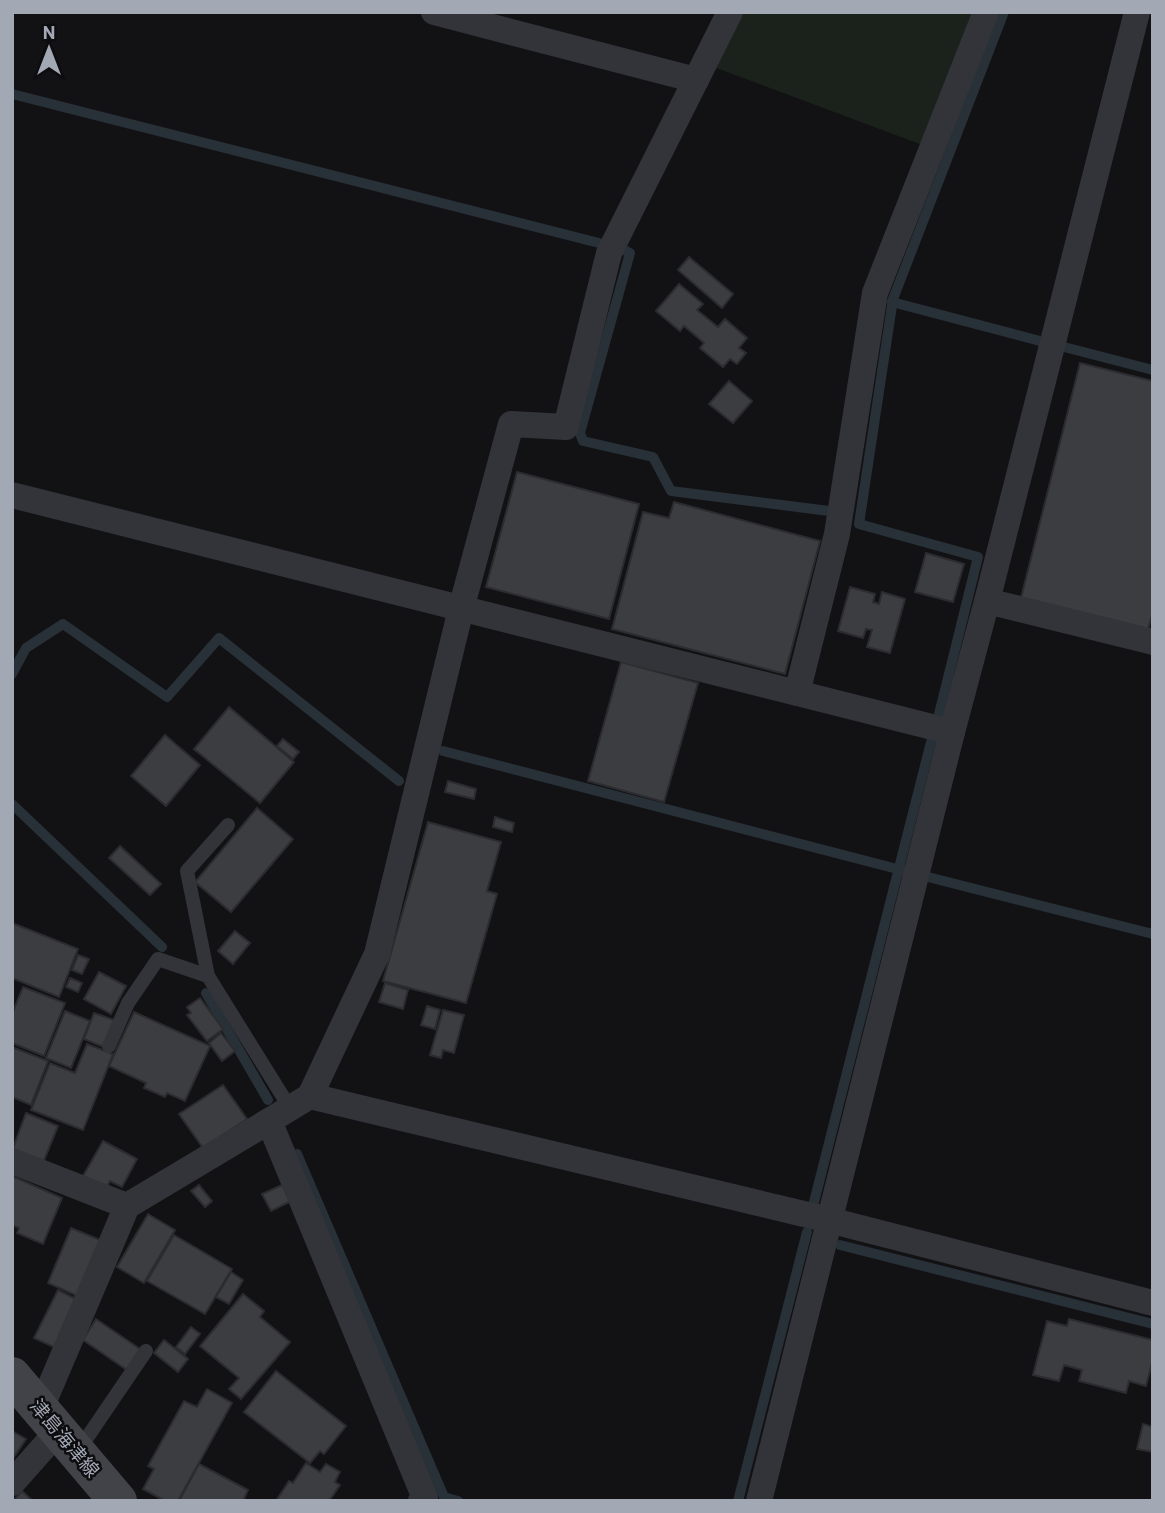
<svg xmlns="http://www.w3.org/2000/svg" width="1165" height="1513" font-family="Barlow,'Noto Sans JP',sans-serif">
<rect width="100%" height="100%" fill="#121214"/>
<polygon fill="#1a221b" points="740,12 975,12 925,146 711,66"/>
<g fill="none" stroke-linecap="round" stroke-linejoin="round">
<g stroke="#283038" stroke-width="10">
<polyline points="12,94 599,243"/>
<polyline points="621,248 630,253 580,433 583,441 653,457 671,491 829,511"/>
<polyline points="892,302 1040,341"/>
<polyline points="1064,347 1153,370"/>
<polyline points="12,674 26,648 63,624 167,697 219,638 399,781"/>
<polyline points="939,714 978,557 859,524 893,299 1004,12"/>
<polyline points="443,751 905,871"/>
<polyline points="12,804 162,947"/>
<polyline points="928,877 1153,934"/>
<polyline points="206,993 268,1100"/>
<polyline points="297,1154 444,1497 458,1501"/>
<polyline points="813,1206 931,742"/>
<polyline points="840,1245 1153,1324"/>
<polyline points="738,1501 807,1232"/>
</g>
</g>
<g fill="#3c3d41" stroke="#2c2c30" stroke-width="2">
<polygon points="689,257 733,294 722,308 678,270"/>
<polygon points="679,284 703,304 697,310 718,327 725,319 747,338 739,348 746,353 737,364 730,359 723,367 700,348 704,343 684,326 680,331 656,311"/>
<polygon points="1080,363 1153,381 1153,612 1148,629 1021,598"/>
<polygon points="729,381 752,401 733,423 709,404"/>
<polygon points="517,472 639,504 609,619 486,587"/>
<polygon points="674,502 820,541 785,674 612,629 643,512 669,518"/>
<polygon points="926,553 964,564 953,602 915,592"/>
<polygon points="850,587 875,594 873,602 879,604 882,592 905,599 890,653 867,647 872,630 866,629 863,638 838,631"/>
<polygon points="621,662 698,683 664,802 588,781"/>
<polygon points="229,707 294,762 260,803 194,749"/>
<polygon points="165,735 200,765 166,806 131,776"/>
<polygon points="283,739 299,752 293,759 277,746"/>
<polygon points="448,781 476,789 474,799 445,792"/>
<polygon points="257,808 293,839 231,912 195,882"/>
<polygon points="495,817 514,823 512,832 493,827"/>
<polygon points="428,822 501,842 487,891 497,894 466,1003 383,981"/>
<polygon points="120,846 161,884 150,895 109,858"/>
<polygon points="12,923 78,949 59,997 12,978"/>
<polygon points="235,931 250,943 233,964 218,951"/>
<polygon points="78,955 89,959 82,974 72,970"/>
<polygon points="99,972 126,986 111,1014 84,999"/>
<polygon points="70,978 82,983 78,992 66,987"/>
<polygon points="385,983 408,990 403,1009 379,1002"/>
<polygon points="23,987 65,1003 44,1056 12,1043 12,1014"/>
<polygon points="200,998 223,1029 207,1041 187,1015 191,1013 187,1007"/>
<polygon points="427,1006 440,1010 435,1029 421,1025"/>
<polygon points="443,1010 464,1015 454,1053 443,1050 441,1058 430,1055"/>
<polygon points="65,1011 90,1021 71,1068 46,1058"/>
<polygon points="134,1012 210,1046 185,1101 167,1093 165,1097 144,1088 146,1083 109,1066"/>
<polygon points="94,1013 117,1021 106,1048 84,1039"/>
<polygon points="221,1033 235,1051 222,1061 209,1043"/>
<polygon points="87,1044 113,1054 83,1130 31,1110 50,1063 75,1073"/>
<polygon points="12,1047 48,1061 31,1105 12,1097"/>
<polygon points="223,1085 247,1119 203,1148 179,1114"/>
<polygon points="26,1113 58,1126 43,1163 12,1151"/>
<polygon points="103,1141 137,1159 122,1187 110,1181 106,1189 83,1176"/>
<polygon points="12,1176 62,1198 43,1244 17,1233 19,1228 12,1225"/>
<polygon points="199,1185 212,1201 205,1207 191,1191"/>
<polygon points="282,1185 291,1201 271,1211 262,1194"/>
<polygon points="148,1214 175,1230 144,1283 117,1267"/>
<polygon points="71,1228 105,1242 82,1298 48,1283"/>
<polygon points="174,1235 232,1269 205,1314 147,1281"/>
<polygon points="231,1272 243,1280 229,1304 216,1297"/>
<polygon points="58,1290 80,1301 56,1348 34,1338"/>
<polygon points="243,1294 264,1311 260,1317 290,1342 241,1399 229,1389 239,1378 200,1346"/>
<polygon points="96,1319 140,1349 127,1370 83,1340"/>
<polygon points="1069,1319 1153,1340 1153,1359 1146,1386 1129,1381 1126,1393 1079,1381 1082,1370 1064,1365 1059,1381 1033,1375 1047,1321 1067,1326"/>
<polygon points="191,1327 200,1334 185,1354 176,1347"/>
<polygon points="164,1340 188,1359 178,1372 154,1353"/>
<polygon points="276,1371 346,1426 324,1454 320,1451 310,1463 244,1412"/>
<polygon points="207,1389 232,1403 178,1501 165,1501 143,1489 154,1469 148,1466 184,1401 197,1407"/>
<polygon points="1143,1424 1153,1427 1153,1452 1137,1449"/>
<polygon points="12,1431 26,1439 12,1460"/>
<polygon points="306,1463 320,1472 326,1464 340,1472 335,1482 340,1485 329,1501 276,1501 289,1481 293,1483"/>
<polygon points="199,1464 248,1490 243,1501 179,1501"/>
<polygon points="22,1491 33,1501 13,1501"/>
</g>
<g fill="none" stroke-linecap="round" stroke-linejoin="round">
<g stroke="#333439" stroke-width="14">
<polyline points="228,825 187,871 208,976 290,1108"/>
<polyline points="109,1046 128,1003 158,959 208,976"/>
<polyline points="78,1451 146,1351"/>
</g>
<g stroke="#333439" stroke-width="26">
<polyline points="434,12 696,80"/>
<polyline points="12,495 952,732"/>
<polyline points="987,601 1153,642"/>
<polyline points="797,693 837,534 875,293 986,12"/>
<polyline points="310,1096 829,1220 1153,1303"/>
<polyline points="12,1161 127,1206"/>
<polyline points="41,1408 127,1206 269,1121"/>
<polyline points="12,1483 59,1430"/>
<polyline points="421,1501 425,1498 269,1121 310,1096 377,954 461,609 511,424 566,427 609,253 730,12"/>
<polyline points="759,1501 952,732 987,601 1137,12"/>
</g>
<polyline stroke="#414349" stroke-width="38" points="12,1376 118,1501"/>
</g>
<g text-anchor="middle" stroke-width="5" stroke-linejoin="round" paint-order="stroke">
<g font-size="19" fill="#a3a8b5" stroke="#0d0d0f">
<text transform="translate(65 1438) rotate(50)" y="7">津島海津線</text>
</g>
</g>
<rect width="1165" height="1513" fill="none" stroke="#a3a8b5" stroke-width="28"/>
<g transform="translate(49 49)" stroke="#0d0d0f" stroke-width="5" paint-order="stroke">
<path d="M0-5L12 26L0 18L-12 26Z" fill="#a3a8b5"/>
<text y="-10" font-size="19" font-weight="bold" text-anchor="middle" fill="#a3a8b5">N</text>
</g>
</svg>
